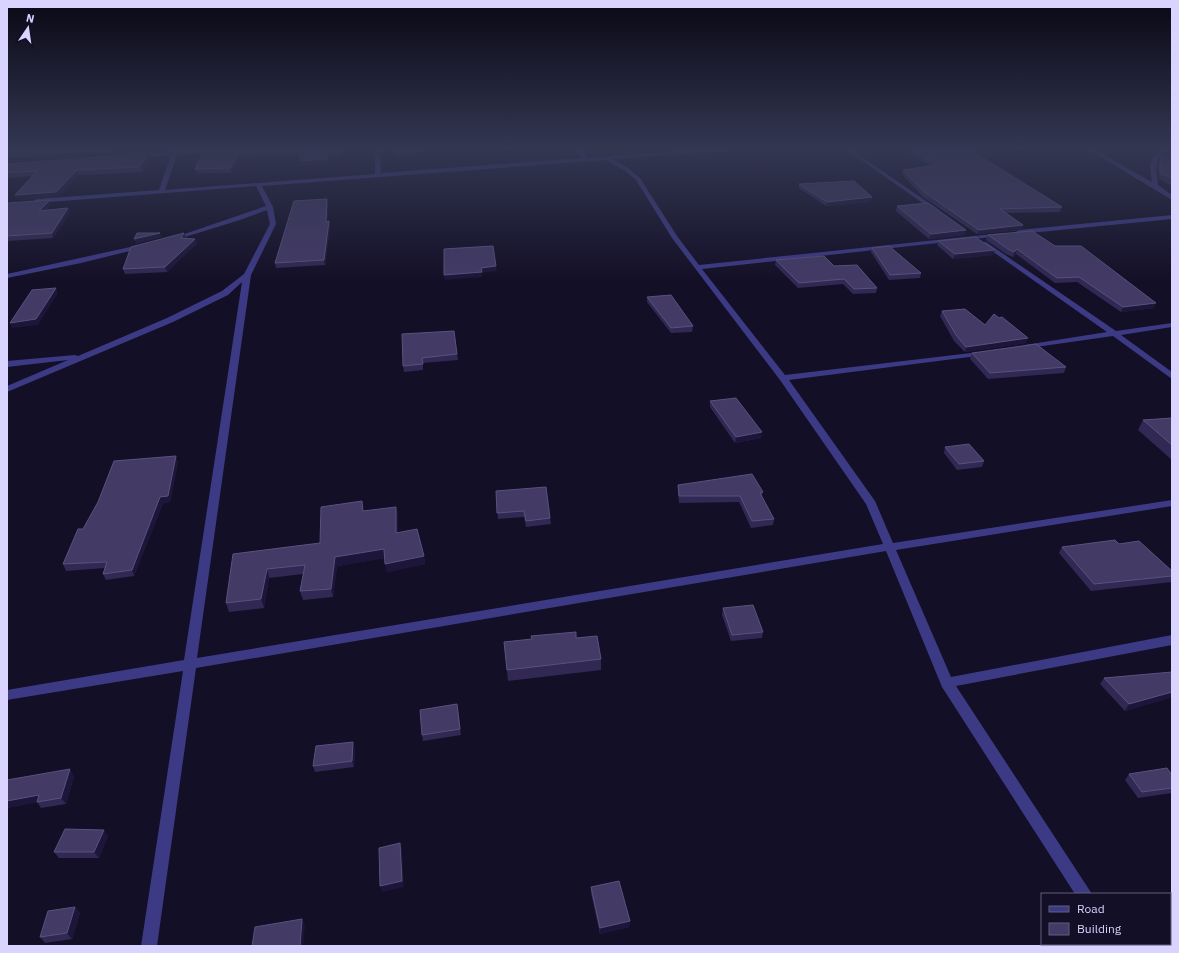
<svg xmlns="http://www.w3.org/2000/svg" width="1179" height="953" font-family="'IBM Plex Sans',sans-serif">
<rect width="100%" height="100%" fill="#130f26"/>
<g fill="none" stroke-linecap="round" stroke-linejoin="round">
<g fill="#3d3a85" fill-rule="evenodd">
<path d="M174,148H178V151L217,148L220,150L217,152L177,155L165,190L375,174V148H380L381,173L582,158L576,148H580L587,158L722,148H742L740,150L612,159L628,168L640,178L677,236L699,265L1003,233L1004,234L1001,236L702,269L785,375L988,351L989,353L988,355H985L789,380L875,501L893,543L1172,500V506L896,550L951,677L1172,635V645L956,686L1092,894H1075L942,687L886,551L196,668L157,946H141L183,671L7,700V690L184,660L242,282L228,295L173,322L7,392V386L68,360L7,367V361L75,355L78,356L167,318L222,291L244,274L270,224L267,210L240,220L175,240L170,239L266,206L256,186L37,203L34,201L37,199L159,190L171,155L137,158L134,156L137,154L172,152ZM605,160L624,170L636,180L672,238L780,380L866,504L883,544L197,658L251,275L276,224L273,207L262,186Z"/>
<polygon points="844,148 849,148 939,210 934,211"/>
<polygon points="1086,148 1092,148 1152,182 1150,168 1152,158 1166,148 1171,148 1158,159 1156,168 1158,185 1172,195 1172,200"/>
<polygon points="1172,215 1172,219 1019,234 1016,232 1019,230"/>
<polygon points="982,242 986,242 1116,331 1172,323 1172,327 1121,335 1172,372 1172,379 1113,336 1022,349 1021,347 1025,345 1107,332 982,244"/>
<polygon points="144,244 147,246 146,247 81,263 7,278 7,274"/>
<polygon points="1108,944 1125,944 1125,946 1109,946"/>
</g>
</g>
<g fill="#312854">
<polygon points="7,148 173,148 172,149 156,149 155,152"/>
<polygon points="179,148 186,148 186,149 180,149"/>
<polygon points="241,148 342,148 341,157 328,158 328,164 302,166 300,155 239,158 238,162 231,173 197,173 195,169"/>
<polygon points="911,150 1062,207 1060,212 1006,213 1022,230 977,234 923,197 902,174 903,170 931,166 910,154"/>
<polygon points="149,153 151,158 142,172 79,175 58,197 17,200 15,195 32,176 7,178 7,164"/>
<polygon points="1172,155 1172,186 1159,179 1158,168 1159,162 1161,156"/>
<polygon points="799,184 871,202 826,206 799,188"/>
<polygon points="328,203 327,222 329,221 330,226 325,265 276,268 275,263"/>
<polygon points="7,204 51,204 46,210 70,213 53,238 7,241"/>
<polygon points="897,206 965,235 929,239 896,211"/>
<polygon points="988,235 1055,246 1154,308 1121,312 1077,282 1055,283 1016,254 1013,257 1006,254 986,240"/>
<polygon points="186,238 197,243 167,272 125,274 123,269"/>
<polygon points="938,241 993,255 953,259 937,245"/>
<polygon points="872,248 921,273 920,278 889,280 871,252"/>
<polygon points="776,260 834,266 877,288 876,293 853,294 843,284 798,288 775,265"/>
<polygon points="647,297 693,326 692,332 671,333 647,302"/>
<polygon points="942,311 985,325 999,318 1026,343 965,352 954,341 940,316"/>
<polygon points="454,331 458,360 423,363 423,370 404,372 403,366"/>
<polygon points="972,353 1066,367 1064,373 988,379 970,359"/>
<polygon points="710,401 761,438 735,443 710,407"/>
<polygon points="1172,418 1172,460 1138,430 1143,420"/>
<polygon points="945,447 984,461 982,467 957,470 944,453"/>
<polygon points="178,462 170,502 163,503 134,576 106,580 103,574 105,568 66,571 63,564 83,529"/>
<polygon points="678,485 763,492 762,496 774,519 773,525 751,528 739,502 679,503 678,491"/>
<polygon points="496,491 550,518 551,524 526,527 524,517 498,519"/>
<polygon points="364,511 398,515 398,533 424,556 425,564 387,572 385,558 337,566 333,597 303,600 300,591 303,574 269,578 264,608 229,612 226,603 233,554 320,543"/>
<polygon points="1119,544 1172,571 1172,582 1091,591 1059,553 1062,547"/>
<polygon points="723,608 763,632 762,638 731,641 722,615"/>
<polygon points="576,638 601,659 601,670 508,681 504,642"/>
<polygon points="1172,672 1172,697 1125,711 1100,684 1104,678"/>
<polygon points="458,710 461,735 423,741 422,735"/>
<polygon points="355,748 354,767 315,772 313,766"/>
<polygon points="1129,774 1172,775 1172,793 1138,798 1125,780"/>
<polygon points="74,776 66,804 41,808 37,802 7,808 7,780"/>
<polygon points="108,836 99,858 59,858 54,852"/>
<polygon points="591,887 630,921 629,927 600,934 591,893"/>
<polygon points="75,907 80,913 72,939 45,943 40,937"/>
</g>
<g fill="#1d163a">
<polygon points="143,148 156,148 156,149 155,152 7,162 7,157"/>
<polygon points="341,148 342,148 341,157 328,158 328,164 302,166 301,161 327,154"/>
<polygon points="418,148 418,156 396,158 395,154"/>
<polygon points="149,153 151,158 142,172 140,167"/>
<polygon points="238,153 239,158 238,162 231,173 230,168"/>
<polygon points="77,170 79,175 58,197 17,200 15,195"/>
<polygon points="872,197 871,202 826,206 827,202"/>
<polygon points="327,199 328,203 327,226 326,222"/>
<polygon points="50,200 51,204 41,215 39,211"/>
<polygon points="68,208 70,213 53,238 52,233"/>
<polygon points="329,221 330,226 325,265 324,260"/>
<polygon points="1023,225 1022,230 977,234 979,230"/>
<polygon points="966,230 965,235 929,239 931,234"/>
<polygon points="160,233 162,237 136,244 134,239"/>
<polygon points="184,233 186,238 181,238"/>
<polygon points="195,239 197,243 167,272 165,267"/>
<polygon points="1017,249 1016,254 1013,257 1014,252"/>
<polygon points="995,250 993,255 953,259 955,254"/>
<polygon points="496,266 497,271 482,273 482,277 445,280 444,275 481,268"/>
<polygon points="56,288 58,293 38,325 12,328 10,323"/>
<polygon points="1156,303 1154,308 1121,312 1123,307"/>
<polygon points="1028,338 1026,343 965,352 966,347"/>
<polygon points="762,432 761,438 735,443 736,437"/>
<polygon points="176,456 178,462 170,502 163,503 134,576 132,570"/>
<polygon points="396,507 398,515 398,541 396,533"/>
<polygon points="384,549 386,558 337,566 333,597 331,589 335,557"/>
<polygon points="424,556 425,564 387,572 385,564"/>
<polygon points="267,569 269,578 264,608 261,599"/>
<polygon points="1172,692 1172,697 1125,711 1129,704"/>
<polygon points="353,742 355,748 354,767 352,761"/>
<polygon points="70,769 74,776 66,804 61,798"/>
<polygon points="39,795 37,802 7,808 7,801"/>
<polygon points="104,830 108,836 99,858 94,852"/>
<polygon points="400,843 402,849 404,887 382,892 380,886"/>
<polygon points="75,907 80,913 72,939 67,933"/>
<polygon points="302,919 305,925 303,946 300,946"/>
<polygon points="630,921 629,927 600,934 600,928"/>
</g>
<g fill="#433a66" stroke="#5a527e">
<polygon points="7,148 143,148 7,157"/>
<polygon points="241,148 341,148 340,153 327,154 327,159 301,161 299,151 238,153 237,157 230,168 195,169 204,150"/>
<polygon points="394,148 417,148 418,152 395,154"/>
<polygon points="930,148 967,148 1062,207 1000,209 1023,225 979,230 924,192 903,170 937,165 911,150"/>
<polygon points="149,153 140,167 77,170 56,192 15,195 37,171 7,173 7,164"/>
<polygon points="1172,155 1172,178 1161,173 1160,162 1161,156"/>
<polygon points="854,181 872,197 827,202 799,184"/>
<polygon points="327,199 326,222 329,221 324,260 275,263 294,201"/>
<polygon points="50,200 39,211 68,208 52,233 7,236 7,204 8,203"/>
<polygon points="928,203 966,230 931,234 897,206"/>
<polygon points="1032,231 1055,246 1081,246 1156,303 1123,307 1079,277 1057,278 1017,249 1014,252 1008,249 988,235"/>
<polygon points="137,233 160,233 134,239"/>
<polygon points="184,233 181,238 195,239 165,267 123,269 131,247"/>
<polygon points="975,237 995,250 955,254 938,241"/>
<polygon points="493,246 496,266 481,268 482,272 444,275 444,249"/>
<polygon points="889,246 921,273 890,275 872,248"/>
<polygon points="824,256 834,266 857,265 877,288 854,289 844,279 799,283 776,260"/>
<polygon points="56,288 36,319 10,323 32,290"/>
<polygon points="671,295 693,326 671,328 647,297"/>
<polygon points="965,309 985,325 994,314 999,318 1002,317 1028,338 966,347 956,335 942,311"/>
<polygon points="454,331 457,354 422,358 423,364 403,366 402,334"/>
<polygon points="1036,344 1066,367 990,373 972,353"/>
<polygon points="736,398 762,432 736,437 710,401"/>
<polygon points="1172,418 1172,445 1143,420"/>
<polygon points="969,444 984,461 959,464 945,447"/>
<polygon points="176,456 168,496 160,497 132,570 103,574 107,562 63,564 78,529 83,529 98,502 114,461"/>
<polygon points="752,474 763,492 760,493 774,519 752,521 740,496 679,496 678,485"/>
<polygon points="546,487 550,518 526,521 524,511 497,513 496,491"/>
<polygon points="362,501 363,511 396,507 396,533 417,529 424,556 385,564 384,549 335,557 331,589 300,591 305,565 267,569 261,599 226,603 233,554 320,543 321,507"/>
<polygon points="1115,540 1119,544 1139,541 1172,571 1172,576 1094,584 1062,547"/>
<polygon points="753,605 763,632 732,635 723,608"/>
<polygon points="576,632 576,638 597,636 601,659 507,670 504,642 532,639 531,636"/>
<polygon points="1172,672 1172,692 1129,704 1104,678"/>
<polygon points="457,704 460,729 422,735 420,710"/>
<polygon points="353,742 352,761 313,766 316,746"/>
<polygon points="1167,768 1172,775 1172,788 1142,792 1129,774"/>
<polygon points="70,769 61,798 37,802 39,795 7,801 7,780"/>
<polygon points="65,829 104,830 94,852 54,852"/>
<polygon points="400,843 402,881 380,886 379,848"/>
<polygon points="619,881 630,921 600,928 591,887"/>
<polygon points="75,907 67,933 40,937 48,911"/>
<polygon points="302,919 300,946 252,946 255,927"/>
</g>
<linearGradient id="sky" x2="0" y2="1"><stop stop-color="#0a0815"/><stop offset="0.53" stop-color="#333752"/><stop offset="1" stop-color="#333752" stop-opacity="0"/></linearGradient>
<rect width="1179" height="281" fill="url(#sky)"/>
<rect width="1179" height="953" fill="none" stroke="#d9d4ff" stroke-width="16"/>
<rect x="1041" y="893" width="130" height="52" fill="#130f26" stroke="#625e7d"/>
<rect x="1049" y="906" width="20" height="6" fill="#3d3a85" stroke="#625e7d"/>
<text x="1077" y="913" font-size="12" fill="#d9d4ff">Road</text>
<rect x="1049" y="923" width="20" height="12" fill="#433a66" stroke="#625e7d"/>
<text x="1077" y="933" font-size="12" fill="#d9d4ff">Building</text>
<g transform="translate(28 28) rotate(13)" stroke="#130f26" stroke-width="3" paint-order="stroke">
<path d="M0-3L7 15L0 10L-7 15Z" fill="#d9d4ff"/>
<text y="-6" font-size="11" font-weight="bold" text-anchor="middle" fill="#d9d4ff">N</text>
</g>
</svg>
